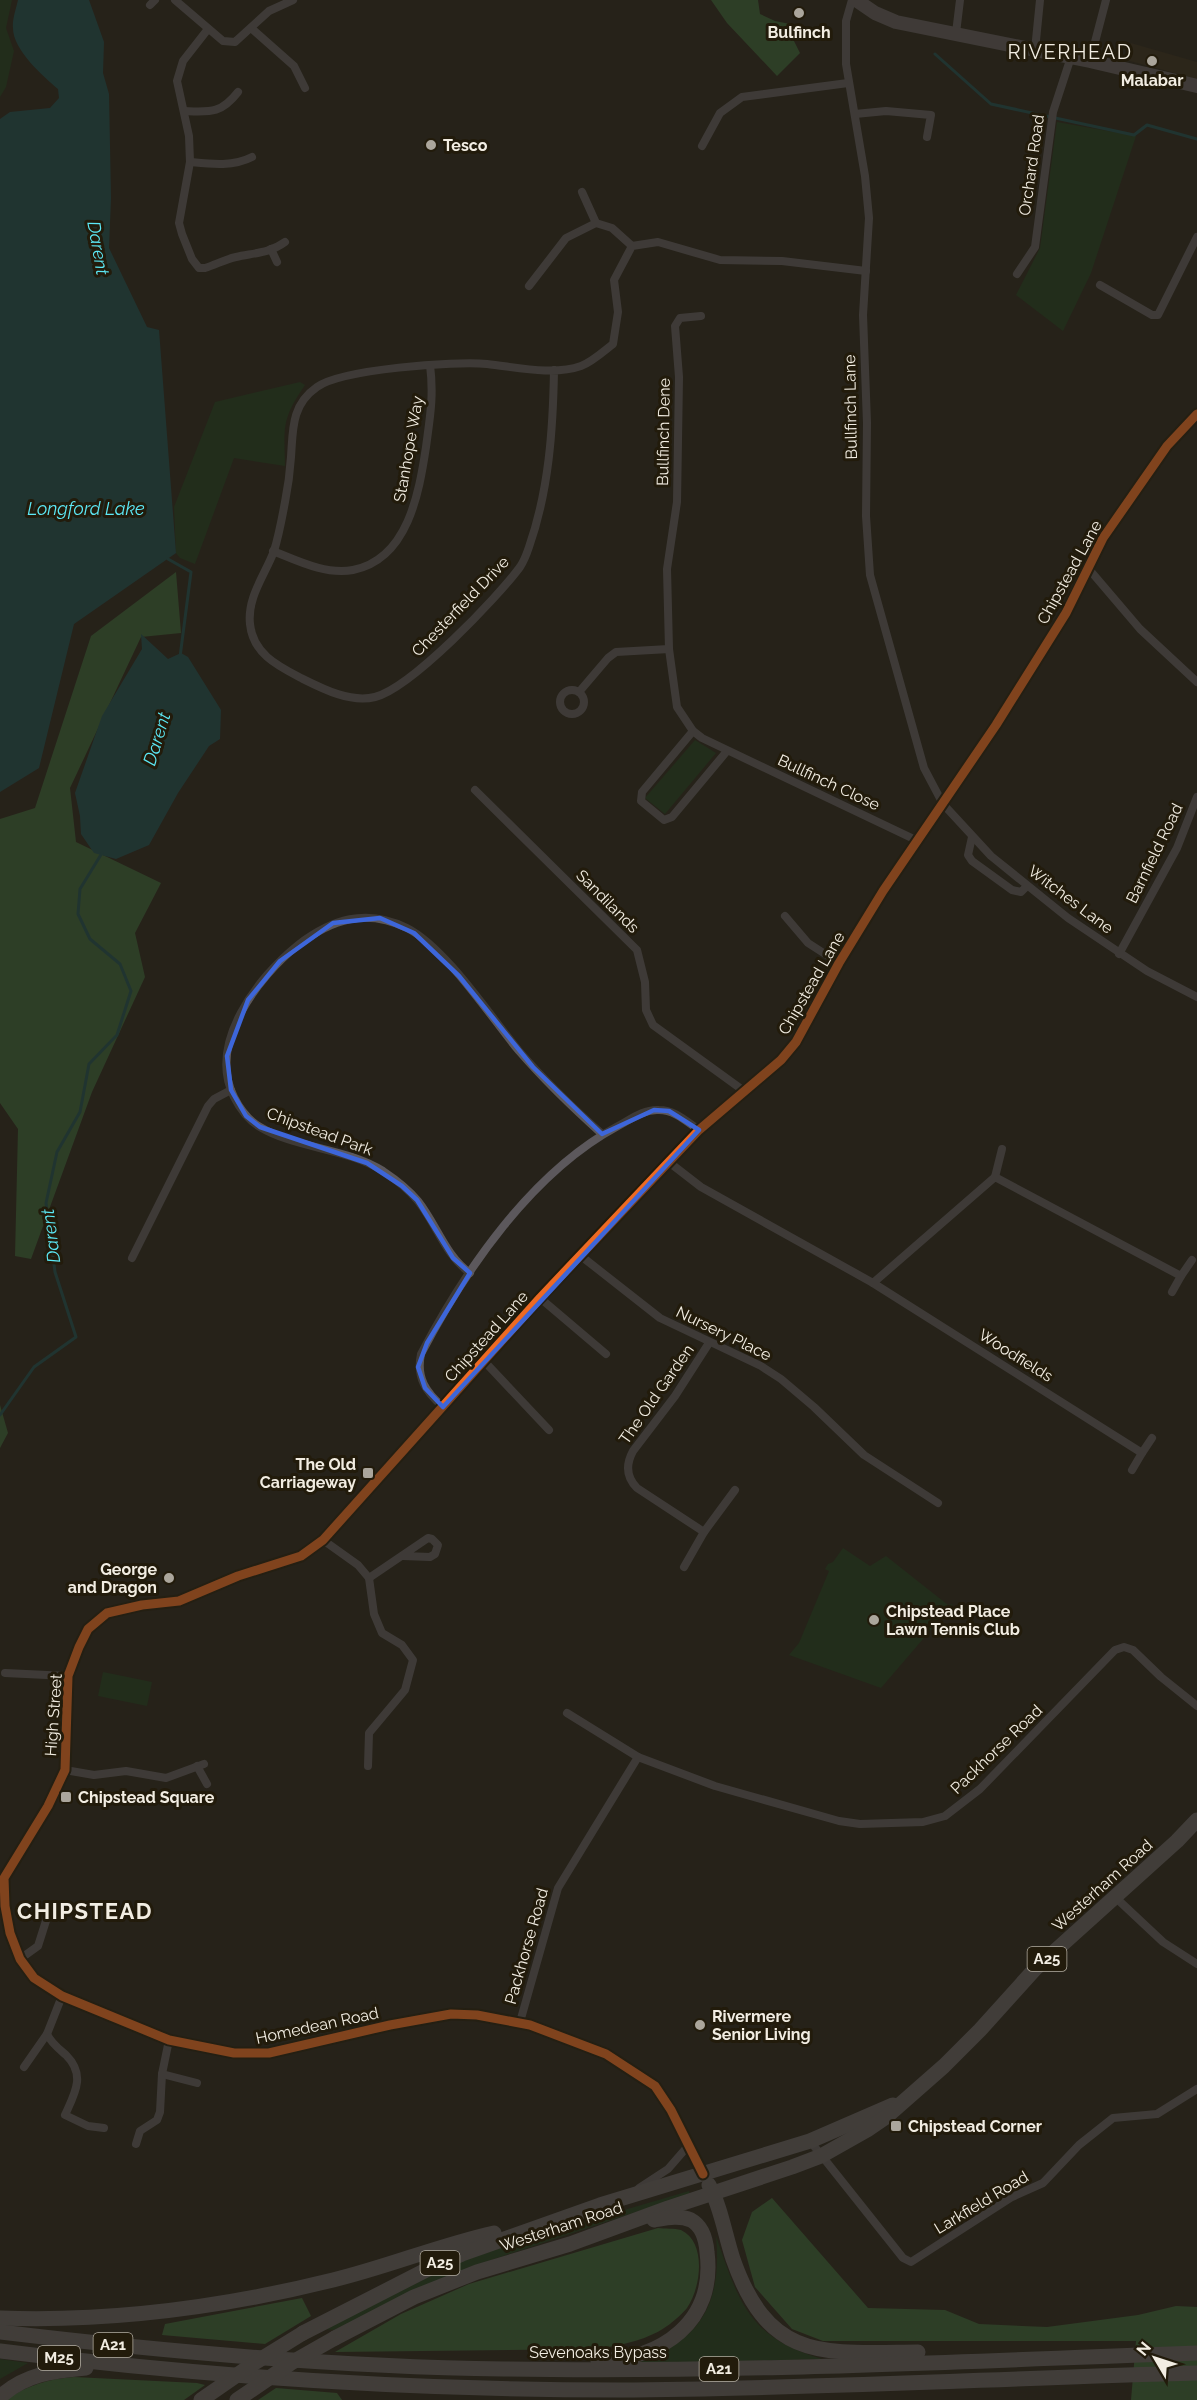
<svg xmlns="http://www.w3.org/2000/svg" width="1197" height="2400" font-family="Raleway,sans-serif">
<rect width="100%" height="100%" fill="#26221a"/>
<polygon fill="#332a1b" points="1131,43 1197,62 1197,79 1126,60"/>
<g fill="#1e3a1d">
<polygon points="0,0 12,0 6,28 14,51 6,87 0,97"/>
<polygon points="1057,122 1136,136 1091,273 1063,331 1016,295 1040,248"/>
<path d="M300,382L305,385C282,419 284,425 285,466L234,458L195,564L180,558L176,553L174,507L215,402Z"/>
<polygon points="695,740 716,753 665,814 645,798"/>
<polygon points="843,1548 870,1566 886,1556 948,1605 953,1604 881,1688 789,1655 799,1643 829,1571 825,1569 828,1564 833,1562"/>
<polygon points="103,1672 152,1682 147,1706 98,1696"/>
<polygon points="689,2191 690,2194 470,2267 334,2330 325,2329 457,2263 532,2237"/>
<path d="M716,2236C739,2303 749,2338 822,2359L714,2362H640C703,2339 722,2301 716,2236Z"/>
<polygon points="0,2359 28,2363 0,2379"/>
</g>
<g fill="#375f36">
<polygon points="711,0 758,0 760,14 775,21 795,25 794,41 800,53 777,76 727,23"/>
<polygon points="176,572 181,633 141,637 70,788 76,842 161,883 135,933 145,977 92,1092 31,1259 15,1256 18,1129 0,1103 0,819 35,808 91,636"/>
<polygon points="0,1405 8,1433 0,1448"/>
<polygon points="772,2198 868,2308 945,2310 979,2324 1047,2327 1138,2315 1176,2306 1197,2307 1197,2400 1131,2400 1136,2341 823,2341 792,2329 755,2287 742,2240 752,2212"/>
<path d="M658,2228C665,2229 674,2228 681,2230C707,2242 701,2288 687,2308C683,2313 675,2320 670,2324C649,2340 622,2345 597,2349L335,2352L401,2314L469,2284Z"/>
<polygon points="302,2298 311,2316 265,2344 162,2335 165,2324"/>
<path d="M74,2377L197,2383L205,2385L184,2400H6C28,2385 48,2379 74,2377Z"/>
<polygon points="276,2388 337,2393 342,2400 258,2400"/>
</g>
<g fill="#1a494d">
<path d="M18,0H89L104,42L103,73L109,94L111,198L109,248L147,327L159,330L176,553L74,624L39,768L0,792V119L10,112L50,108L59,98L58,89C43,76 13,50 13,28C12,20 16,9 18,0Z"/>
<polygon points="141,634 168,659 181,653 188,657 221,710 220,739 209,746 178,793 149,845 116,859 94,853 81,834 80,816 75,793 102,716 142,649"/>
</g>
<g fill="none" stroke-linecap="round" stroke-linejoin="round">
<g stroke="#1a494d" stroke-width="3">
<polyline points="935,54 991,104 1134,135 1147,125 1197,139"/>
<polyline points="168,559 191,572 180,657"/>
<polyline points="0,1415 34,1367 76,1337 55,1272 46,1203 57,1152 80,1112 89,1064 117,1035 131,991 120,964 90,939 78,914 80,889 102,853"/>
</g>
<g stroke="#5c585c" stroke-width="8">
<polyline points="175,0 223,41 235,42 269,11 293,0"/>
<polyline points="852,0 846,21 846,64 865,176 869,218 863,315 867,423 866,516 870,575 924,768 943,804 991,856 1068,918 1147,971 1197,997"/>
<polyline points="150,5 155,0"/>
<polyline points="251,28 294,66 305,88"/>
<path d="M208,29L183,61L177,81L189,136L190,162L179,223L182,234L192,259L199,268H205C215,265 226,259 236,257C254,253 270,253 285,242"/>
<polyline points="956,33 960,0"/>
<polyline points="1035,50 1040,0"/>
<polyline points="1090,61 1106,0"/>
<path d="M184,111C210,112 221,114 238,92"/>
<polyline points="855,114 886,111 931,115 927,137"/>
<polyline points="702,146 720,113 742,97 848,83"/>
<path d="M190,162C210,164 233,167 252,157"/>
<polyline points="582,192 596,223 612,228 632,246"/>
<polyline points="271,249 277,262"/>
<polyline points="1017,274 1035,247 1053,112 1071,57"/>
<polyline points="1100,285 1152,315 1158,315 1197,237"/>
<polyline points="529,286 566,238 596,223"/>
<polyline points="701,316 680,318 675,326 679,377 677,502 667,569 669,649 677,707 693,731 702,738 918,841"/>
<path d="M554,370C553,429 549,490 529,547C527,553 524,561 520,567C497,598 411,688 375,697C350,703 323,689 301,678C278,666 253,654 250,624C247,597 265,575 274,551C279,535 282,518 285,502C288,487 290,472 291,457C293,430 291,405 317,387C342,369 454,361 487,364C516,367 553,376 581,366C592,362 604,351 613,344L618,312L614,280L632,246L658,242L720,260L782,261L866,271"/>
<path d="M273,551C298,561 326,575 353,570C408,559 419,493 426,447C430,417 434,396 430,365"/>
<polyline points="1088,568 1140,629 1197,682"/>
<circle cx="572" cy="702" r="12"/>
<polyline points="579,692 608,658 616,652 669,649"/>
<polyline points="693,731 642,792 641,801 664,820 672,817 727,751"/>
<polyline points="475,790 637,950 645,982 646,1010 653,1025 744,1091"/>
<polyline points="972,837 968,855 972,861 1012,890 1021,892 1027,886"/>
<polyline points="785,916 808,943 839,963"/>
<polyline points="1119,954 1177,848 1197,797"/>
<polyline points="670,1163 701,1187 873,1283 995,1177 1181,1276 1192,1260"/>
<polyline points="995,1177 1002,1149"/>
<polyline points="581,1256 660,1318 761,1366 781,1379 814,1407 864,1455 938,1503"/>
<polyline points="132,1258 208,1106 214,1099 231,1090"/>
<path d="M470,1273C445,1255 437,1225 418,1201C409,1190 395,1179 383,1171C346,1148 295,1148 260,1127C248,1120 240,1109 234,1097C207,1043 258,977 298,945C332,919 366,908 407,928C446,948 490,1016 519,1051C545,1081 573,1108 602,1134"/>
<polyline points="873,1283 1142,1453 1132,1470"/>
<polyline points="1172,1292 1181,1276"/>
<polyline points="540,1298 606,1354"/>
<polyline points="484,1361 549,1430"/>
<path d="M443,1407C426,1392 416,1378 421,1354C465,1270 532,1172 618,1126C631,1119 644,1109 659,1110C675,1110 687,1122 699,1130"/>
<polyline points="1142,1453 1152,1438"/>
<path d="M704,1532L637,1488C626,1477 626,1464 633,1451L675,1396L709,1343"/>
<polyline points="323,1540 358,1565 369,1578 374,1614 382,1633 402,1645 413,1660 405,1690 369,1733 368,1766"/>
<polyline points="684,1567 704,1532 735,1490"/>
<polyline points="369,1578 428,1538 432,1539 438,1545 435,1554 430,1557 403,1556"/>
<polyline points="5,1673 68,1676"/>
<polyline points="567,1713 638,1757"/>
<polyline points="197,1766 207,1784"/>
<polyline points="65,1770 94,1775 126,1771 166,1778 204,1764"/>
<polyline points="1115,1897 1163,1942 1197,1964"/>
<polyline points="20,1959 38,1946 51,1905"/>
<path d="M62,1996L47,2034C51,2043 59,2049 66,2055C86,2075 75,2093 65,2115L88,2126L104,2128"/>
<polyline points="520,2022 558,1888 638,1757 715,1786 839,1821 860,1824 923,1822 945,1816 980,1789 1115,1650 1124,1647 1133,1650 1161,1677 1197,1706"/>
<polyline points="24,2067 47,2034"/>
<polyline points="162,2074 197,2083"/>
<polyline points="810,2141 903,2258 911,2262 1012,2197 1043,2183 1079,2145 1113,2118 1157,2114 1197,2089"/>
<polyline points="136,2144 140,2131 157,2120 160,2112 162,2074 169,2040"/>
<polyline points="703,2174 671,2110 655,2086 606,2054 530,2025 477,2015 451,2014 390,2025 269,2053 234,2053 169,2040 62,1996 34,1978 20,1959 10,1933 5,1906 4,1878 48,1806 65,1770 68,1676 79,1647 88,1629 107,1613 142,1605 179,1601 238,1576 301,1556 323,1540 540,1298 699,1130 781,1060 796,1042 839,963 883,891 996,725 1066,613 1103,538 1167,446 1197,414"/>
<polyline points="639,2188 668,2169 688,2146"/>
</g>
<polyline stroke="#5d585b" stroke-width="14" points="856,0 875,13 896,22 1090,61 1197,86"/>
<g stroke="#625e61" stroke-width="15">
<path d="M709,2185C721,2207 725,2235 733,2259C769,2362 823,2353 918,2352"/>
<path d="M0,2318C112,2322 224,2307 333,2280C387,2267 440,2245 494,2233"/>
<path d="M0,2332C167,2352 336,2367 504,2369C735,2373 966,2361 1197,2353"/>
<polyline points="303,2333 436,2265 462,2254 600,2205 810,2141 893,2105"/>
<polyline points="335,2338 414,2297 477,2272 570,2244 668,2208 792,2167 821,2156 867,2130 886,2117 944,2066 980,2030 1035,1969 1177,1841 1197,1820"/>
<path d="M0,2351C205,2377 412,2390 619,2390C812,2389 1004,2378 1197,2373"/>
<path d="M598,2361C662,2359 716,2322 707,2252C706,2240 702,2226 691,2220C679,2215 666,2218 654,2220"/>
<path d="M0,2397C25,2374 53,2371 86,2368"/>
</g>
<g stroke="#625e61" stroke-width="15">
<polyline points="201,2400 253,2364 303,2333"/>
<polyline points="237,2400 291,2363 335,2338"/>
</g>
<defs>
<polyline id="cycleway" points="703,2174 671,2110 655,2086 606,2054 530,2025 477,2015 451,2014 390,2025 269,2053 234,2053 169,2040 62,1996 34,1978 20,1959 10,1933 5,1906 4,1878 48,1806 65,1770 68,1676 79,1647 88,1629 107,1613 142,1605 179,1601 238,1576 301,1556 323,1540 540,1298 699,1130 781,1060 796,1042 839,963 883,891 996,725 1066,613 1103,538 1167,446 1197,414"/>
</defs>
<use href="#cycleway" stroke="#221b0b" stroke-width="13"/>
<use href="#cycleway" stroke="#ed6a23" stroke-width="9"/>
</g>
<path d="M0 0H1197V2400H0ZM380,918L414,933L459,976L533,1067L602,1134L654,1110L669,1111L699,1130L443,1407L425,1388L418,1367L427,1343L470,1273L453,1258L417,1200L402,1186L367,1163L260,1127L246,1116L231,1090L227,1056L248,1000L280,961L333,923Z" fill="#26221a" fill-opacity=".55" fill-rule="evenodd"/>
<path fill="none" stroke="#3d66da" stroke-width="4.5" stroke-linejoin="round" d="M380,918L414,933L459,976L533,1067L602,1134L654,1110L669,1111L699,1130L443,1407L425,1388L418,1367L427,1343L470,1273L453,1258L417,1200L402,1186L367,1163L260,1127L246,1116L231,1090L227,1056L248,1000L280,961L333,923Z"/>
<g fill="#aba69c" stroke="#221b0b" stroke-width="2">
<circle cx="799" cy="13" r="6"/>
<circle cx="1152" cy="61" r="6"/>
<circle cx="431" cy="145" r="6"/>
<rect x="362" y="1467" width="12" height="12" rx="3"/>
<circle cx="169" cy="1578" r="6"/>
<circle cx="874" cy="1620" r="6"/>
<rect x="60" y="1791" width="12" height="12" rx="3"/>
<circle cx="700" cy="2025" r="6"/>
<rect x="890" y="2120" width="12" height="12" rx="3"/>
</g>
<g text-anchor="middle" stroke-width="6" stroke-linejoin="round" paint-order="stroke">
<g fill="#221b0b" stroke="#b4aea2" stroke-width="1.5">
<rect x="1027.5" y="1947" width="39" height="24" rx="4.5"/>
<rect x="420.5" y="2251" width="39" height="24" rx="4.5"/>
<rect x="93.5" y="2333" width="39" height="24" rx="4.5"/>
<rect x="38" y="2346" width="42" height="24" rx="4.5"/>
<rect x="699.5" y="2357" width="39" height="24" rx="4.5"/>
</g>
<g font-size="15" font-weight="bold" fill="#f2ede2">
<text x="1047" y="1964">A25</text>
<text x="440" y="2268">A25</text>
<text x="113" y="2350">A21</text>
<text x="59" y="2363">M25</text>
<text x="719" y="2374">A21</text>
</g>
<g font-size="16" font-weight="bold" fill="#f2ede2" stroke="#221b0b" text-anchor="start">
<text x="799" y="38" text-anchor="middle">Bulfinch</text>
<text x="1152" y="86" text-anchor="middle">Malabar</text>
<text x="443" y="151">Tesco</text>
<text x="356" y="1470" text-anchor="end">The Old<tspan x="356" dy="18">Carriageway</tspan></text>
<text x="157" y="1575" text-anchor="end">George<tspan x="157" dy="18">and Dragon</tspan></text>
<text x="886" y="1617">Chipstead Place<tspan x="886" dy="18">Lawn Tennis Club</tspan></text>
<text x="78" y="1803">Chipstead Square</text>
<text x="712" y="2022">Rivermere<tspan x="712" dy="18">Senior Living</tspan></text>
<text x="908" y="2132">Chipstead Corner</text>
</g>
<g font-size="16" fill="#f2ede2" stroke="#221b0b">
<text transform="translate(1031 165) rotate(-82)" y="6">Orchard Road</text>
<text transform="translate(850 407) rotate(-91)" y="6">Bullfinch Lane</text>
<text transform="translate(663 432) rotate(-89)" y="6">Bullfinch Dene</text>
<text transform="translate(408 449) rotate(-80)" y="6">Stanhope Way</text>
<text transform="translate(1069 572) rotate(-61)" y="6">Chipstead Lane</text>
<text transform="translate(460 606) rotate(-46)" y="6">Chesterfield Drive</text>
<text transform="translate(829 782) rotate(25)" y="6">Bullfinch Close</text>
<text transform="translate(1154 853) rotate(-64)" y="6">Barnfield Road</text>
<text transform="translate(1071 899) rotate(37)" y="6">Witches Lane</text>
<text transform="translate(608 901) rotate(45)" y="6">Sandilands</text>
<text transform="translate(811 983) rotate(-60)" y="6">Chipstead Lane</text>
<text transform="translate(320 1131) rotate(20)" y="6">Chipstead Park</text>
<text transform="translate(724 1333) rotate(26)" y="6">Nursery Place</text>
<text transform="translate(486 1336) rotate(-48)" y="6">Chipstead Lane</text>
<text transform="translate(1016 1355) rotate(32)" y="6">Woodfields</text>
<text transform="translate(656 1394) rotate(-55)" y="6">The Old Garden</text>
<text transform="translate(53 1715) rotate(-86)" y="6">High Street</text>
<text transform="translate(996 1749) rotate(-44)" y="6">Packhorse Road</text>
<text transform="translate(1102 1885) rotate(-42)" y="6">Westerham Road</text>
<text transform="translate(526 1946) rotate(-74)" y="6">Packhorse Road</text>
<text transform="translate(317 2025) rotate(-12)" y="6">Homedean Road</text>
<text transform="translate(981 2202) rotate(-31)" y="6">Larkfield Road</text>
<text transform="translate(561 2226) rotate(-18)" y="6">Westerham Road</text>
<text x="598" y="2358">Sevenoaks Bypass</text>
</g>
<g font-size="18" font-style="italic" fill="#5ce9f6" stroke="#221b0b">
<text transform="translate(98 248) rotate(80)" y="6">Darent</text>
<text x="86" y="515">Longford Lake</text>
<text transform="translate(157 739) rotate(-73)" y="6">Darent</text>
<text transform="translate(51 1236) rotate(-97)" y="6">Darent</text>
</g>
<g font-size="20" letter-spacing="1.5" fill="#f2ede2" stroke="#221b0b">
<text x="1070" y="59">RIVERHEAD</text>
</g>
<g font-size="22" font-weight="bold" letter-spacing="1.5" fill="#f2ede2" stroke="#221b0b">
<text x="85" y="1919">CHIPSTEAD</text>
</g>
</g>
<g transform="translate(1155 2358) rotate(309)" stroke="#221b0b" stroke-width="4.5" paint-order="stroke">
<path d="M0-4.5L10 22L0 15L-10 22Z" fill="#f2ede2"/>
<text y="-9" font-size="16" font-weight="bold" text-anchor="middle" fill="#f2ede2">N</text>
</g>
</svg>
